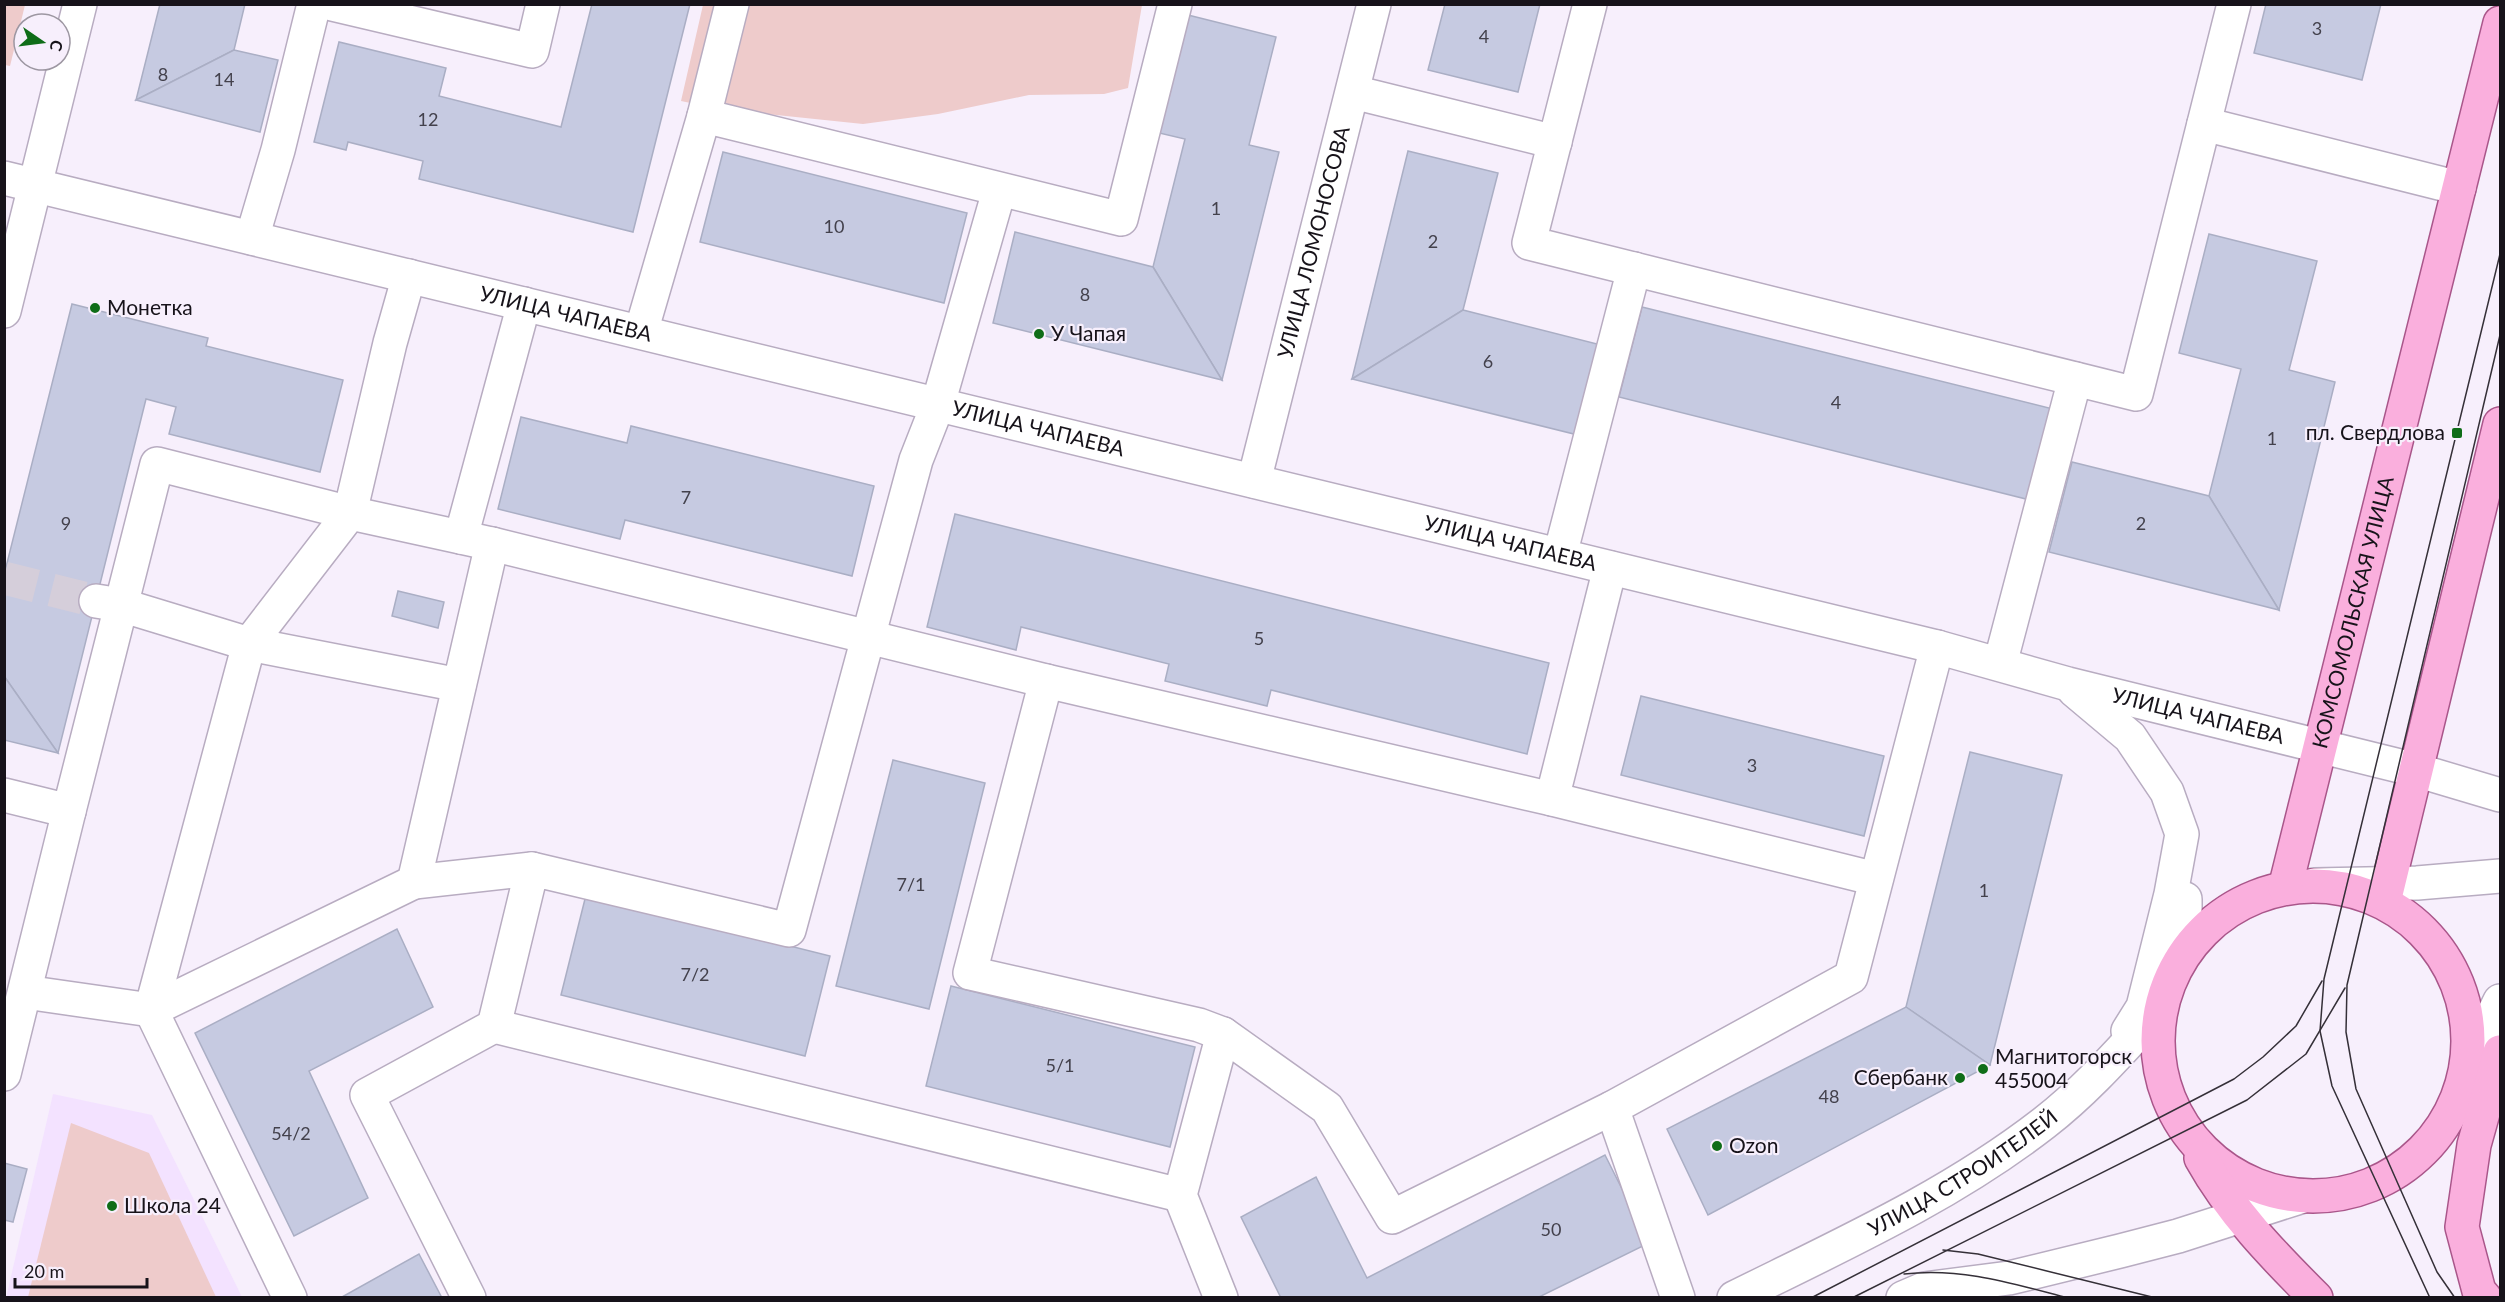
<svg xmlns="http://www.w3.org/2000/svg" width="2505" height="1302" viewBox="0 0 2505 1302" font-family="Lato,sans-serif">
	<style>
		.built { fill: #f3e2ff }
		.green { fill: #eecbcb }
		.building { fill: #c6cae1; stroke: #aaaec4; stroke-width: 1.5 }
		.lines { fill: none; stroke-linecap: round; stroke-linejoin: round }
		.minor-tunnel { stroke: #d5ceda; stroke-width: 33; stroke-dasharray: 33 16; stroke-linecap: butt }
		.minor-casing { stroke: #b8acc1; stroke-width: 36 }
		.major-casing { stroke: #a9568a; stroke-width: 36 }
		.minor { stroke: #fff; stroke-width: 33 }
		.major { stroke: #faafdd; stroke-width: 33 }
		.tram { stroke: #353038; stroke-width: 1.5 }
		.poi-dot { fill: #0f6d18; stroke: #f7effc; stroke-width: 2 }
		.labels { text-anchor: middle; stroke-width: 4.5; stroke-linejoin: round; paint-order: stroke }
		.number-label { font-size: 18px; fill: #43414c }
		.street-label { font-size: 21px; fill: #17131a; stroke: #f7effc }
		.poi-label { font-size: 21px; fill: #17131a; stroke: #f7effc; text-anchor: start }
	</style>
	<rect width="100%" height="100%" fill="#f7effc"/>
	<polygon class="built" points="53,1094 152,1115 242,1297 6,1298"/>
	<g class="green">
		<polygon points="5,4 25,5 10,66 5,65"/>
		<polygon points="703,5 1142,5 1128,88 1104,94 1029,95 938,114 863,124 719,109 681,101"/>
		<polygon points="71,1123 149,1153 216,1297 28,1297"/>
	</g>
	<g class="building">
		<polygon points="160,4 245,4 234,50 136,100"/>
		<polygon points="592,4 690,4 633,232 419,179 423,161 348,142 346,150 314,142 339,42 446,68 439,96 561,127"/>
		<polygon points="1445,4 1540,4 1518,92 1428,70"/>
		<polygon points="2266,4 2381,4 2362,80 2254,53"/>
		<polygon points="1184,14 1276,37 1249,145 1279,152 1222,380 1153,267 1185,139 1155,132"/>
		<polygon points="234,50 278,60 260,132 136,100"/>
		<polygon points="1408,151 1498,173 1463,310 1352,379"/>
		<polygon points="723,152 967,213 944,303 700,242"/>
		<polygon points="1015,232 1153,267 1222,380 993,323"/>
		<polygon points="2209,234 2317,261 2289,370 2335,382 2279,610 2209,496 2241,369 2179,353"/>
		<polygon points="72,304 208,338 206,346 343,380 320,472 169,434 176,407 146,399 58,753 4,676 4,575"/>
		<polygon points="1642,307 2053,409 2030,500 1619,397"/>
		<polygon points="1463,310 1601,345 1578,435 1352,379"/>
		<polygon points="521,417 627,443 631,426 874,486 852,576 625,520 620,539 498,509"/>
		<polygon points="2072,462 2209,496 2279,610 2049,552"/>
		<polygon points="955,514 1549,663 1527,754 1271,690 1267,706 1165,681 1169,664 1021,627 1016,650 927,627"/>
		<polygon points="398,591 444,602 438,628 392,616"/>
		<polygon points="4,676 58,753 4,740"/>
		<polygon points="1641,696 1884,756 1864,836 1621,775"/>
		<polygon points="1970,752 2062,775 1990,1065 1906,1007"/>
		<polygon points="893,760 985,783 929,1009 836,986"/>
		<polygon points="586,895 830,956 805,1056 561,995"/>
		<polygon points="397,929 433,1007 309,1071 368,1198 294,1236 195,1033"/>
		<polygon points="951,986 1195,1047 1170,1147 926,1086"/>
		<polygon points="1906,1007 1990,1065 1708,1215 1667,1129"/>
		<polygon points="1605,1155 1649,1243 1537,1298 1281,1298 1241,1217 1316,1177 1367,1278"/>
		<polygon points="4,1163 27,1169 13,1222 4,1220"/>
		<polygon points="419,1254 442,1298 342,1298 342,1297"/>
	</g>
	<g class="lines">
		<polyline class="minor-tunnel" points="4,578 96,601"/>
		<defs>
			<g id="minor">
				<polyline points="332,4 532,51 543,4"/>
				<polyline points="1590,4 1529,243 2136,394 2234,4"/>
				<polyline points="1353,92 1555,142"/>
				<polyline points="704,116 1121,219 1175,4"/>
				<polyline points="2204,124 2459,188"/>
				<path id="s1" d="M4,178L1937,647L2068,684L2416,770L2500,795"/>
				<polyline points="252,238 278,150 314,4"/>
				<polyline points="4,311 80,4"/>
				<polyline points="641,332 704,116 732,4"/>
				<path id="s2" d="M1254,481L1374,4"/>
				<polyline points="461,537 524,304"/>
				<polyline points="1560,555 1634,269"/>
				<polyline points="96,601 121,605 249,644 459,685"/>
				<polyline points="2000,664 2075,379"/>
				<polyline points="1046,681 970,973 1199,1025 1223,1034"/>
				<polyline points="2074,690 2130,737 2167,792 2182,834 2171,894 2143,1007 2128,1031"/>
				<polyline points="4,795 69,811"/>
				<polyline points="1552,799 1876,879"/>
				<polyline points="414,882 532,869"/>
				<polyline points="2314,885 2417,883 2500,876"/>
				<polyline points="2180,960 2185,921 2185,899"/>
				<polyline points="25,992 151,1010 249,644 350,513 390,343 409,276"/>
				<polyline points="494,1026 1180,1195"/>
				<polyline points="2466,1069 2500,1001"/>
				<polyline points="4,1074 69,811 157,464 350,513 492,544 1046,681 1552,799 1610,568"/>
				<polyline points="1612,1108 1678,1298"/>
				<polyline points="290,1298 151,1010 414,882 492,544"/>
				<polyline points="469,1298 367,1095 494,1026 532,869 789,930 916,460 938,404 999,191"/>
				<polyline points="1221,1298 1180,1195 1223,1034 1327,1108 1392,1217 1612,1108 1851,977 1937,647"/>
				<path id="s3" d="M1734,1298C1841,1245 1950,1196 2044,1123C2088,1089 2124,1047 2161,1007"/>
				<polyline points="1903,1298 1924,1289 2009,1278 2120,1251 2178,1236 2303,1196"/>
			</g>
			<g id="major">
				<circle cx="2313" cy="1041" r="155"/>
				<path id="s4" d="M2285,888L2500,23"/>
				<polyline points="2384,902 2500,424"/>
				<path d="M2201,1158C2231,1212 2273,1255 2316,1298"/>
				<polyline points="2485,1298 2479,1291 2462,1227 2474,1145 2500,1052"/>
			</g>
		</defs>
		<use href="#minor" class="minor-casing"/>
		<use href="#major" class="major-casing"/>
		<use href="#minor" class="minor"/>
		<use href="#major" class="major"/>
		<g class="tram">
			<polyline points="1943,1250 1978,1254 2156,1298"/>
			<path d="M1904,1274C1961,1267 2014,1284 2068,1298"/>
			<polyline points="1811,1298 2234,1079 2263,1057 2296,1026 2322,981"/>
			<polyline points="1852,1298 2247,1100 2306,1054 2345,988"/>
			<polyline points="2430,1298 2332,1086 2320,1031 2324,979 2500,254"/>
			<polyline points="2455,1298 2437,1272 2356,1089 2346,1032 2347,985 2500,335"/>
		</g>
	</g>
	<g class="poi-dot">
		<circle cx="95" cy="308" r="6"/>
		<circle cx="1039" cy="334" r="6"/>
		<rect x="2451" y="427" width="12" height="12" rx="3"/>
		<circle cx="1983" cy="1069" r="6"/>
		<circle cx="1960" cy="1078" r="6"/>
		<circle cx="1717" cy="1146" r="6"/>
		<circle cx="112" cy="1206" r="6"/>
	</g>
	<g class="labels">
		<g class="number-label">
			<text x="2317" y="35">3</text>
			<text x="1484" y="43">4</text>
			<text x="163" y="81">8</text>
			<text x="224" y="86">14</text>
			<text x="428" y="126">12</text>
			<text x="1216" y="215">1</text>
			<text x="834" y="233">10</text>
			<text x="1433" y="248">2</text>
			<text x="1085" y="301">8</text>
			<text x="1488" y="368">6</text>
			<text x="1836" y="409">4</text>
			<text x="2272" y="445">1</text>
			<text x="686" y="504">7</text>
			<text x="66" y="530">9</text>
			<text x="2141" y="530">2</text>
			<text x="1259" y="645">5</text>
			<text x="1752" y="772">3</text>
			<text x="911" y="891">7/1</text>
			<text x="1984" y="897">1</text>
			<text x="695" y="981">7/2</text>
			<text x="1060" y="1072">5/1</text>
			<text x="1829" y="1103">48</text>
			<text x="291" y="1140">54/2</text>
			<text x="1551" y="1236">50</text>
		</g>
		<g class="street-label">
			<text dy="7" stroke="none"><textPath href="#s2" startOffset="246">УЛИЦА ЛОМОНОСОВА</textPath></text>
			<text dy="7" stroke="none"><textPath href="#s1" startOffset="578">УЛИЦА ЧАПАЕВА</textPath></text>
			<text dy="7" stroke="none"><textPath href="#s1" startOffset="1064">УЛИЦА ЧАПАЕВА</textPath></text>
			<text dy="7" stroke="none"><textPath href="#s1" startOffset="1550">УЛИЦА ЧАПАЕВА</textPath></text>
			<text dy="7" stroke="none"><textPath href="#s4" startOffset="284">КОМСОМОЛЬСКАЯ УЛИЦА</textPath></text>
			<text dy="7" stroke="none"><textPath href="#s1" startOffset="2259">УЛИЦА ЧАПАЕВА</textPath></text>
			<text dy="7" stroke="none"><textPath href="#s3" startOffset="261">УЛИЦА СТРОИТЕЛЕЙ</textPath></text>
		</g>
		<g class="poi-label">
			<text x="107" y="315">Монетка</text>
			<text x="1051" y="341">У Чапая</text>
			<text x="2445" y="440" text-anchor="end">пл. Свердлова</text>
			<text x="1995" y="1064">Магнитогорск<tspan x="1995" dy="24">455004</tspan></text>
			<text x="1948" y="1085" text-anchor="end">Сбербанк</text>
			<text x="1729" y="1153">Ozon</text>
			<text x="124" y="1213">Школа 24</text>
		</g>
	</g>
	<rect width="2505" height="1302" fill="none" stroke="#17131a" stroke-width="12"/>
	<g transform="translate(42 42) rotate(104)"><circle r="28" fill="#f7effc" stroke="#9d97a2" stroke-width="1.5"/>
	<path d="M0-4.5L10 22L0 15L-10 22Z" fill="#0f6d18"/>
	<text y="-9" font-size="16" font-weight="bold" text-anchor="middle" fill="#17131a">С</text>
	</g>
	<path d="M15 1278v9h132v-9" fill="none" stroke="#17131a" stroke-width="3"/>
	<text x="24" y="1278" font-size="18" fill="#17131a" stroke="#f7effc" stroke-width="4.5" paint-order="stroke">20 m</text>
</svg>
